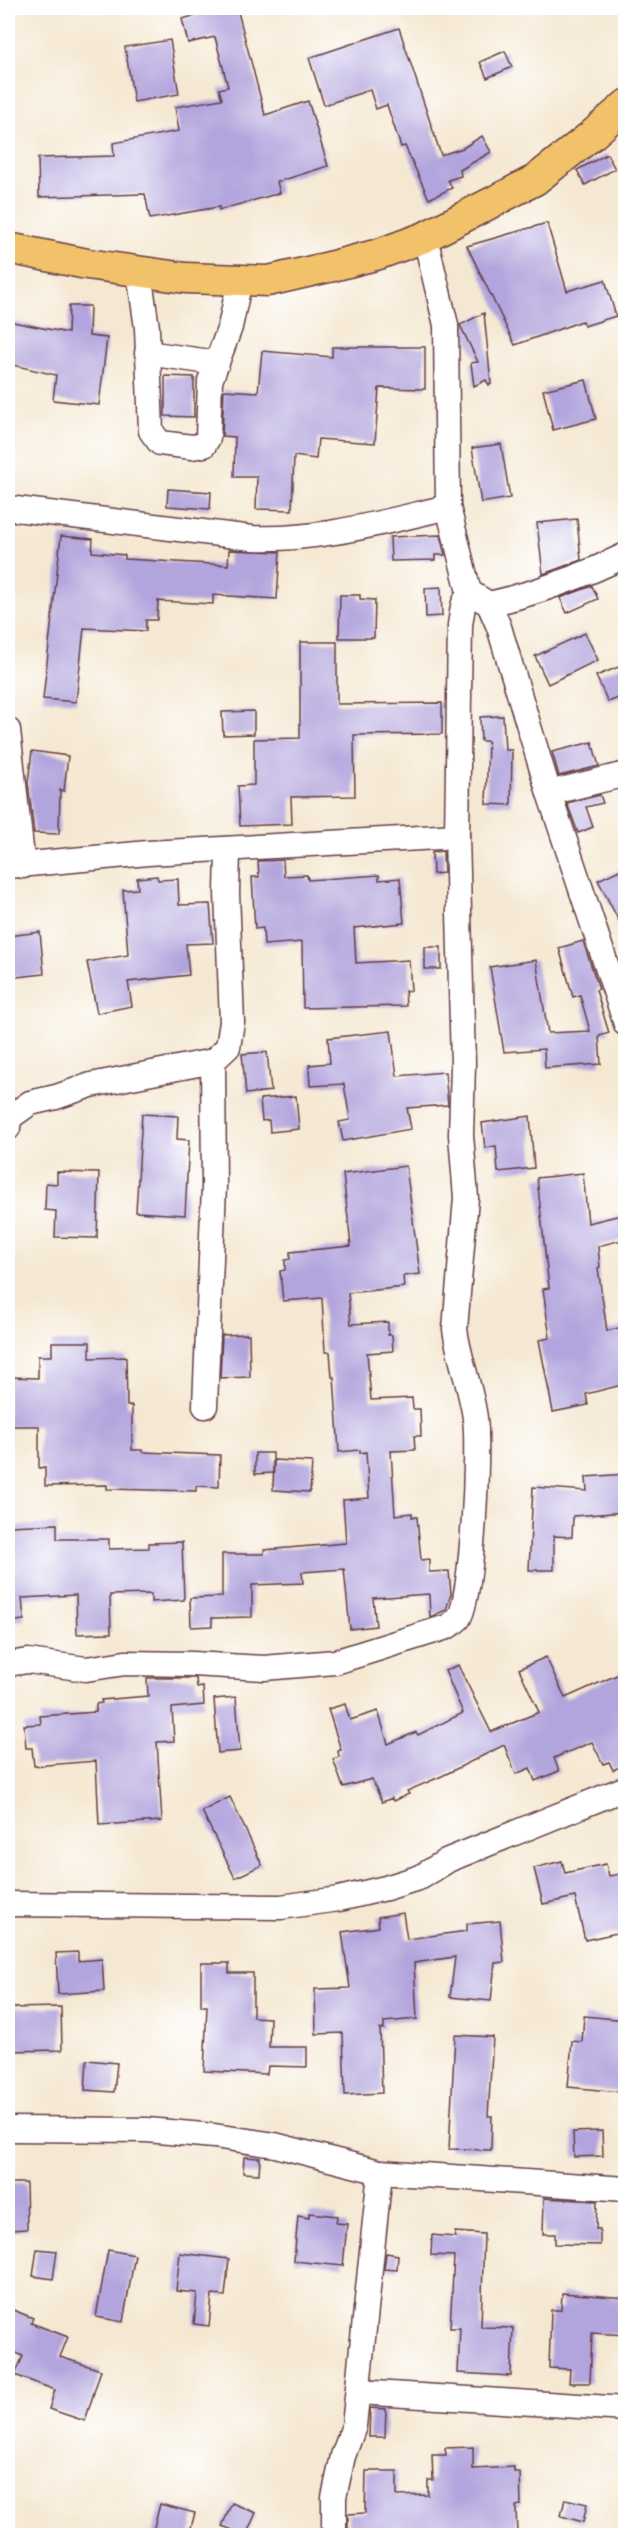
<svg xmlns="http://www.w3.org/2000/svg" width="633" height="2543" viewBox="0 0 633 2543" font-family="Dekko,sans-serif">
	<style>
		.building { fill: #b2a5dd }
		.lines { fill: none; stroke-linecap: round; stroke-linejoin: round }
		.minor-casing { stroke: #643d44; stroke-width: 27 }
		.major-casing { stroke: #643d44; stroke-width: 33 }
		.minor { stroke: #fff; stroke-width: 24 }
		.major { stroke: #f2c26a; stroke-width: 30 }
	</style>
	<rect width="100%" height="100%" fill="#fff"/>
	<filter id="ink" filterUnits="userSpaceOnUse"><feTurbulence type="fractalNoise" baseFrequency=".0167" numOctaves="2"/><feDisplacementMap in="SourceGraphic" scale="12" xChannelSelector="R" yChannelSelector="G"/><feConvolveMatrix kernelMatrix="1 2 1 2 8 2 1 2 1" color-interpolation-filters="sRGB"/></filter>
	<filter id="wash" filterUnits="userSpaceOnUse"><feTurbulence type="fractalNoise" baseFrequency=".008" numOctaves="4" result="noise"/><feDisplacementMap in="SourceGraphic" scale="24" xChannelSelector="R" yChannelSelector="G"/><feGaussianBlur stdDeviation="1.35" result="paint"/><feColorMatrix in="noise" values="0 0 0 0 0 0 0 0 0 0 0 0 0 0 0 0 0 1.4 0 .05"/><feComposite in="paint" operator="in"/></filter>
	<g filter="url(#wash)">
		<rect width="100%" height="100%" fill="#f5e8d2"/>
		<g id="blocks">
			<g class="building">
				<polygon points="224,8 237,8 265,115 308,101 328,166 277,182 280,193 219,210 219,207 150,219 145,194 39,197 38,158 114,156 113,143 179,131 175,107 222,99 219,89 228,87 215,37 188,43 182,19"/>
				<polygon points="399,28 441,155 463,148 482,136 491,152 460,170 461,176 448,180 452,188 429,199 405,146 401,147 387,105 376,109 370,90 324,105 309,58"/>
				<polygon points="170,40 179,94 134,102 125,47"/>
				<polygon points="505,51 512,67 487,78 480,62"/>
				<polygon points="607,154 615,169 585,185 577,170"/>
				<polygon points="547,223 567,291 605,280 616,316 584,326 582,321 515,345 467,246"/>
				<polygon points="69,306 90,306 89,336 107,338 99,405 53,400 56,375 8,364 8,321 68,333"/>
				<polygon points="484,313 491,384 489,385 486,380 474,386 471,363 478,362 460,325"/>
				<polygon points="332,347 425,347 425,389 379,388 375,443 318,439 316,459 294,456 292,510 256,509 257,477 234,477 235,437 222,436 224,390 258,392 262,351 332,357"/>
				<polygon points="165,376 194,377 194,417 165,416"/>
				<polygon points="586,380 596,419 553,430 543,390"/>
				<polygon points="501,444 510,498 481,503 472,448"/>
				<polygon points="168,489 211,492 210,509 167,506"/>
				<polygon points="577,519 581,560 543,574 537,523"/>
				<polygon points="440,535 445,555 435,555 435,560 391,561 390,537"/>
				<polygon points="61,536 93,539 92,552 125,555 125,559 228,565 229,550 280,552 277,599 213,595 213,604 158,601 157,620 146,620 146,631 84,628 76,702 43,699"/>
				<polygon points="592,586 598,599 567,613 560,598"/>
				<polygon points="441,587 442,616 426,617 425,588"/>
				<polygon points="340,595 360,595 360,599 375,600 374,638 339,638"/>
				<polygon points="585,633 598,660 548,684 535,656"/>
				<polygon points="300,642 337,642 337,704 442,703 442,734 354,735 355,796 291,797 292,824 240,826 238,786 254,785 254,739 300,738"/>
				<polygon points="626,664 626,695 608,702 596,676"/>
				<polygon points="254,711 254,734 223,735 222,712"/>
				<polygon points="503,716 505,750 512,750 511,805 486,804 488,741 481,741 480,717"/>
				<polygon points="592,742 599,766 559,776 552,752"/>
				<polygon points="32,751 68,756 64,791 60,790 59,834 34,833 28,782"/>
				<polygon points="600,795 603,803 586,807 593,827 578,833 567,803"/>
				<polygon points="443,851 444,873 433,874 432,852"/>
				<polygon points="283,860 284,876 307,875 308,880 379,875 379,880 400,878 404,923 354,928 356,963 409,960 411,991 405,991 406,1006 303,1008 302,942 264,945 263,928 255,929 252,877 259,877 258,861"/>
				<polygon points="626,867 626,935 598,880"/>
				<polygon points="157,876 158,880 178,879 179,905 210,904 213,943 186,944 189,975 128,982 132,1006 97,1013 87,962 128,955 123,890 138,889 137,878"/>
				<polygon points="40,932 44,974 8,978 8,936"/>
				<polygon points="583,941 599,989 596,990 609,1033 599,1036 601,1064 545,1068 544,1049 504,1052 490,967 536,960 548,1033 590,1031 580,995 573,997 559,948"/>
				<rect x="425" y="947" width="16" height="22"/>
				<polygon points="391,1031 397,1076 445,1072 448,1105 407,1108 411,1129 343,1141 339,1122 350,1120 344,1084 310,1086 309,1065 330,1063 328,1038"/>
				<polygon points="267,1052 271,1091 246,1094 242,1054"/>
				<polygon points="296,1096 299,1129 270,1132 269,1120 262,1121 260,1099"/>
				<polygon points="142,1114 178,1116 177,1139 189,1140 185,1215 136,1212"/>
				<polygon points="530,1116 534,1168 498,1172 496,1146 485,1148 482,1123"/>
				<polygon points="406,1166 420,1274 403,1276 404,1287 348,1293 351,1324 388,1322 388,1335 392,1335 393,1351 367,1353 371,1400 412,1398 413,1409 420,1409 421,1436 414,1436 415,1450 391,1451 395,1515 412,1513 412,1517 417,1517 421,1560 429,1559 429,1572 449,1571 451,1594 446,1610 430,1617 429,1594 373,1598 376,1626 350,1629 344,1569 302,1572 303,1583 252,1585 252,1617 212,1618 212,1626 191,1627 190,1598 222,1597 222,1554 264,1554 264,1550 346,1543 343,1500 369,1498 366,1452 360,1453 360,1450 339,1452 334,1377 332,1377 330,1352 325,1352 322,1298 283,1301 280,1271 285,1270 285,1260 290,1259 290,1252 351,1246 343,1174"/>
				<polygon points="57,1172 99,1173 97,1238 55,1237 56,1211 45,1210 46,1183 57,1184"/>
				<polygon points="583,1173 588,1223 621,1215 622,1218 626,1217 626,1239 598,1246 600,1267 598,1268 607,1331 626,1326 626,1384 586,1394 588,1405 553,1412 539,1340 550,1338 543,1289 549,1288 537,1178"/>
				<polygon points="249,1334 250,1377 220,1378 222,1335"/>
				<polygon points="52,1342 90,1342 90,1358 126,1357 127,1406 132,1406 132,1450 142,1450 142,1452 220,1455 219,1487 196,1486 196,1491 107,1489 107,1485 45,1486 45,1467 39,1468 39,1426 8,1426 8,1377 38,1378 38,1356 52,1356"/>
				<polygon points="255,1453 273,1453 273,1473 255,1474"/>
				<polygon points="274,1460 312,1462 310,1492 273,1490"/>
				<polygon points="626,1474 626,1512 573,1516 572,1537 554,1536 554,1570 529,1570 533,1487 587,1491 586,1477"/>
				<polygon points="57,1524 57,1539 109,1539 109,1549 149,1548 149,1543 182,1542 184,1600 151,1602 151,1594 110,1595 111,1633 77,1634 76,1595 22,1598 24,1620 8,1622 8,1526"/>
				<polygon points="546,1657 565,1698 626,1671 626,1764 613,1770 609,1762 603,1764 592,1742 554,1758 559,1771 535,1781 530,1768 516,1774 504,1745 442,1776 407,1791 409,1794 393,1801 392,1798 382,1802 372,1779 343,1787 333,1759 339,1757 338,1751 341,1750 328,1709 345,1704 350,1720 378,1711 388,1744 416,1732 418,1735 463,1713 445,1671 458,1665 491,1732 539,1712 519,1669"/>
				<polygon points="147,1678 196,1678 197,1688 203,1687 204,1705 172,1708 174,1741 157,1742 162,1821 99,1825 96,1761 34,1766 32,1748 26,1748 24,1725 41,1724 40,1716 96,1712 96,1704 102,1703 101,1700 148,1696"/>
				<polygon points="236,1697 240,1751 218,1753 214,1699"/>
				<polygon points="230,1797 262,1865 235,1878 202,1811"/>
				<polygon points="562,1861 565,1873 606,1864 609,1876 620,1874 626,1895 626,1931 585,1940 575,1897 543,1904 534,1868"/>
				<polygon points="403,1913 407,1939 467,1931 467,1924 500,1921 504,1962 495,1963 491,2001 450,1997 455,1957 414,1963 417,2019 384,2022 384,2029 380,2029 382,2093 345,2095 343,2033 316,2034 315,1989 350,1988 342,1932 379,1927 378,1917"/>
				<polygon points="78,1952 78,1961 102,1959 104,1991 58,1994 56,1953"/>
				<polygon points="201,1963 229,1963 229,1973 253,1973 253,2017 270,2018 269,2047 307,2047 307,2067 268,2066 267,2074 204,2071 207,2006 201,2006"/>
				<polygon points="61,2007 62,2050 8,2051 8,2008"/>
				<polygon points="584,2016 626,2020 626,2063 623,2063 620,2092 568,2087 572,2041 582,2042"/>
				<polygon points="455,2035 493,2037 488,2116 492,2116 491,2150 449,2149"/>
				<polygon points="87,2060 117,2063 114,2092 85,2090"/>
				<polygon points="602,2131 603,2156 574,2157 573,2132"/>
				<polygon points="244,2157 260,2158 259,2174 243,2173"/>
				<polygon points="8,2183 26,2183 27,2229 8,2230"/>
				<polygon points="544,2198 597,2201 596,2229 600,2229 600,2245 555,2244 555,2234 543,2234"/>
				<polygon points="309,2213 337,2216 336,2223 347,2224 343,2266 294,2261 298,2216 309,2218"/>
				<polygon points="455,2232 484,2234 481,2327 513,2328 511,2376 458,2373 460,2328 450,2328 454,2256 431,2255 432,2235 455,2237"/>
				<polygon points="37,2249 57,2251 53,2279 33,2276"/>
				<polygon points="108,2250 135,2255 123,2322 96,2317"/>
				<polygon points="180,2253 229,2259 225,2296 212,2295 209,2326 194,2324 197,2293 176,2291"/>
				<polygon points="386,2253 398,2255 397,2270 384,2269"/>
				<polygon points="562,2293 626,2298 626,2335 592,2333 590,2383 569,2383 570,2369 549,2368 551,2310 561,2310"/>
				<polygon points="8,2308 33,2318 31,2323 68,2337 60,2357 101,2370 85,2421 49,2409 55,2390 15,2375 23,2356 8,2349"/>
				<polygon points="370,2408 386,2409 385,2437 369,2437"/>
				<polygon points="473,2447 473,2469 514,2467 514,2472 520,2472 521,2505 516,2506 517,2535 348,2535 348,2514 365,2513 366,2471 397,2471 397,2496 428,2495 428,2480 433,2480 432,2455 446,2455 445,2448"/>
				<polygon points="565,2499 587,2504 583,2522 561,2516"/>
				<polygon points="232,2503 256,2513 246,2535 222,2526"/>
				<polygon points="160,2504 195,2513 189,2535 152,2535"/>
			</g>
		</g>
	</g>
	<g filter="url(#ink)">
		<use href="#blocks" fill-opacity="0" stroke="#643d44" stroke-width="1.5"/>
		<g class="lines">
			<defs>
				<g id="minor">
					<polyline points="139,272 147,328 151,431 160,443 192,447 204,445 208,438 210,381 230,327 240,280"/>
					<polyline points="147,353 217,363"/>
					<path d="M8,508L252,538C319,541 383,522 448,507"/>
					<polyline points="469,592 489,604 499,627 549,793 626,1024"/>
					<path d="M489,604C537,593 581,577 626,555"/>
					<polyline points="8,730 23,866"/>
					<polyline points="549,793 626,774"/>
					<polyline points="8,866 148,853 457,836"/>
					<polyline points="8,1128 9,1118 30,1103 56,1097 91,1085 213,1061 228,1047 232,1022 227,893 228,849"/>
					<polyline points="205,1406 214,1186 213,1061"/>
					<path d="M8,1664L28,1661L86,1669L125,1663L192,1664L264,1668L335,1662L447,1627C450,1625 455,1622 458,1619C473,1601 479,1447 475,1418C471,1388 459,1359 455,1329L466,1198L461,1135L463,1064L457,836L460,625L463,606L469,592L448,507L446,325L425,237"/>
					<polyline points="8,1904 281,1907 339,1899 386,1888 421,1877 448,1860 626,1788"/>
					<polyline points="8,2129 147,2130 214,2136 275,2145 380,2172 626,2189"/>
					<polyline points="358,2392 626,2409"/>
					<polyline points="334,2536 334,2497 343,2456 354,2426 380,2172"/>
				</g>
				<polyline id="major" points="8,248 87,264 186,278 268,281 329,267 379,254 425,237 535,180 592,135 626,105"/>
			</defs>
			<use href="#minor" class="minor-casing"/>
			<use href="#major" class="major-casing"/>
			<use href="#minor" class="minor"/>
			<use href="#major" class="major"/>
		</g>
	</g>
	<rect width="633" height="2543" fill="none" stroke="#fff" stroke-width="30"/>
</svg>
